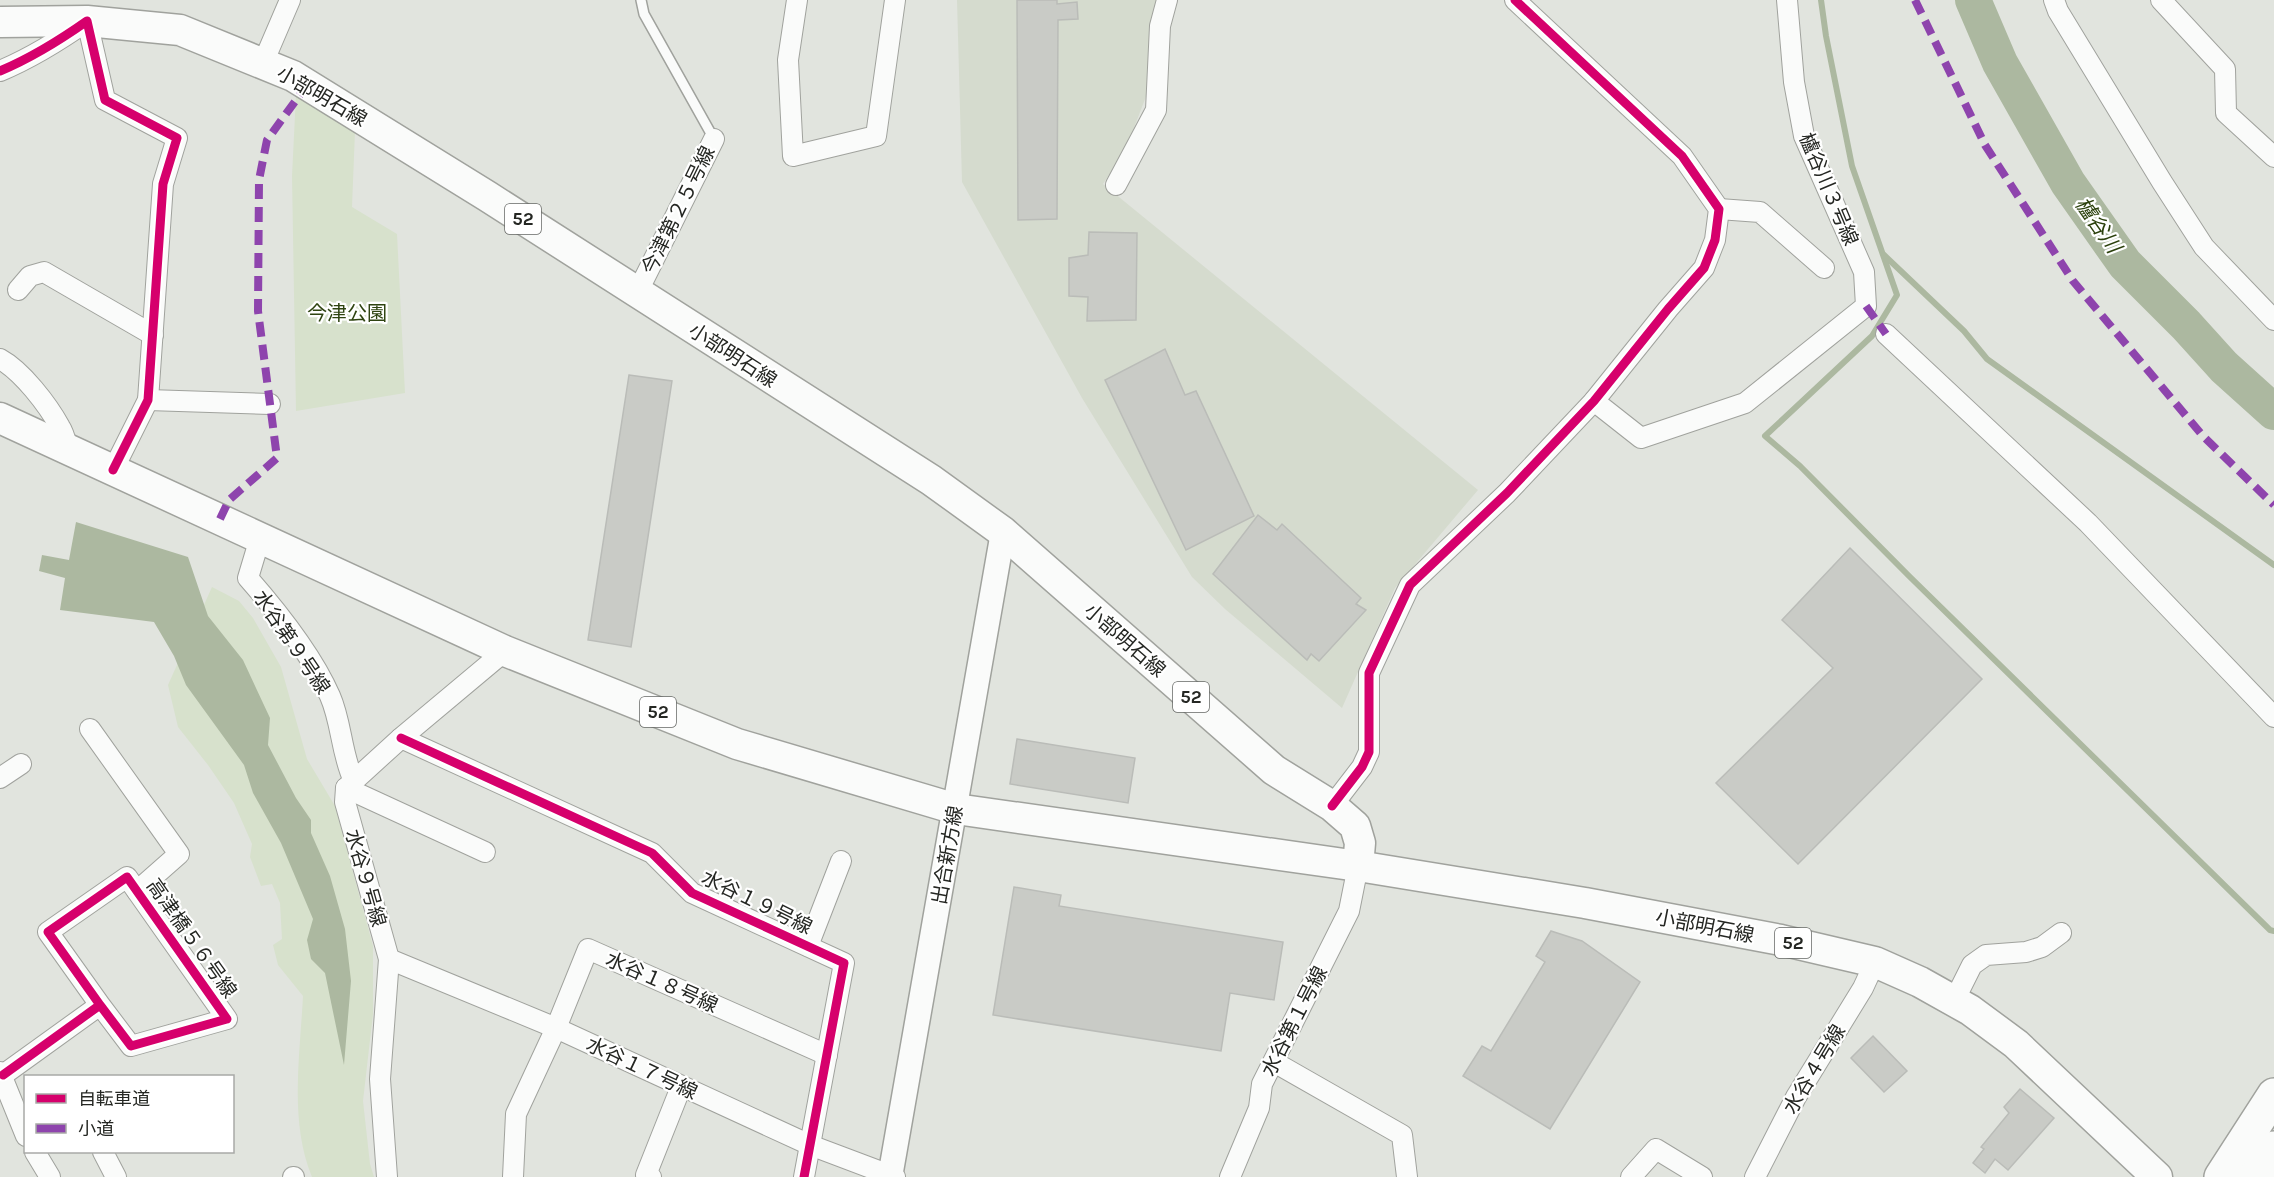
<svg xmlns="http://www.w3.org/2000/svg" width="2274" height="1177" viewBox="0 0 2274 1177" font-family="Karla,'Noto Sans JP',sans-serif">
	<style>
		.built { fill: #d5dbce }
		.green { fill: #d7e1cc }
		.water { fill: #acb8a0 }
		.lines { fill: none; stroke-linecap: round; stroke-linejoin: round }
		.stream { stroke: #acb8a0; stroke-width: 6 }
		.river { stroke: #acb8a0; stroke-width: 36 }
		.building { fill: #c9cbc6; stroke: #babcb8; stroke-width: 1.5 }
		.service-casing { stroke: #a0a29d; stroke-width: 12 }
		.minor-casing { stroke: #a0a29d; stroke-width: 22 }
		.tertiary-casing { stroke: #a0a29d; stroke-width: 27 }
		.primary-casing { stroke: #a0a29d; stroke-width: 33 }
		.motorway-casing { stroke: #a0a29d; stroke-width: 36 }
		.service { stroke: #fafbfa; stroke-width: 9 }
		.minor { stroke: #fafbfa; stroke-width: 20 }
		.tertiary { stroke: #fafbfa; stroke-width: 24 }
		.primary { stroke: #fafbfa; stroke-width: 30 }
		.motorway { stroke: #fafbfa; stroke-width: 33 }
		.quiet { stroke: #8e44ad; stroke-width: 8; stroke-dasharray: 15 8; stroke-linecap: butt }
		.cycleway-casing { stroke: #fff; stroke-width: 13 }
		.cycleway { stroke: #d6006c; stroke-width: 9 }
		.labels { text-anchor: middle; stroke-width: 4.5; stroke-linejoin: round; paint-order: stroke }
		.shield { fill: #fff; stroke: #666865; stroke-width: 1.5 }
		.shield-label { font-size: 18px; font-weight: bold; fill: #252723 }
		.street-label { font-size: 20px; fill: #252723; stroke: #fff }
		.park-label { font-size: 20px; fill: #2f4411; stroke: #fff }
		.water-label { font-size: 21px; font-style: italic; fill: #2b400c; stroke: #fff }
	</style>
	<rect width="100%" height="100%" fill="#e1e4de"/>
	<polygon class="built" points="957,0 1162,0 1147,94 1125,151 1103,184 1478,490 1395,588 1342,708 1225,609 1192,577 1082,398 962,182"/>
	<g class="green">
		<polygon points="296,95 355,131 352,207 397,234 405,393 296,411 292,176"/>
		<path d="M212,587L239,601L253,618L281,667L307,759L335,806L373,946V1014L363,1101L370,1164L374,1177H312C289,1121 300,1056 303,996L278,965L273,945L282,939L280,903L272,884L261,886L250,857L252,844L234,803L208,765L178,727L168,685Z"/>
	</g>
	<polygon class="water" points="76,522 188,557 208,616 243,660 270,718 268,745 296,798 311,820 311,833 330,876 345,929 351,981 344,1065 325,973 311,959 307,940 313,919 281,843 253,793 244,765 186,685 174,656 154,622 60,610 65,578 39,571 42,555 69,560"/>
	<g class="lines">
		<g class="stream">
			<polyline points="1821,0 1826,36 1852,166 1897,295 1872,336 1765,436 1800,466 1909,576 2270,930 2274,931"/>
			<polyline points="1884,255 1964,331 1987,359 2274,565"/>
		</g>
		<polyline class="river" points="1973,0 2000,63 2068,183 2125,264 2186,325 2224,367 2274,412"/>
	</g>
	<g class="building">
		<polygon points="1017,0 1057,0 1057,4 1077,2 1078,19 1058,20 1057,219 1018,220"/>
		<polygon points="1089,232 1137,233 1136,320 1087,321 1088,297 1069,296 1069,258 1088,255"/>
		<polygon points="1165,349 1185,395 1196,391 1254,516 1186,550 1105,380"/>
		<polygon points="629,375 672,381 631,647 588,640"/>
		<polygon points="1258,515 1277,530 1282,524 1361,598 1356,604 1366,610 1319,661 1311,654 1307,660 1213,574"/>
		<polygon points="1850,548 1982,679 1798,864 1716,783 1833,668 1782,620"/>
		<polygon points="1017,739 1135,758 1128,803 1010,784"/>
		<polygon points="1014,887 1061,895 1059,906 1283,942 1274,1000 1230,993 1221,1051 993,1015"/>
		<polygon points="1551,931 1582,941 1640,982 1550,1129 1463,1076 1482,1046 1491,1051 1545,962 1536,956"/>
		<polygon points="1873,1036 1907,1071 1884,1092 1851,1058"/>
		<polygon points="2020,1089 2054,1118 2008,1170 1995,1159 1985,1173 1973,1163 1984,1149 1981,1147 2009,1113 2004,1107"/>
	</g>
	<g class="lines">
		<defs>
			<polyline id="service" points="641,0 644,14 714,139"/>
			<g id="minor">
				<polyline points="797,0 788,60 793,156 876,136 895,0"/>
				<polyline points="2054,0 2058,11 2162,182 2204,247 2274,320"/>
				<polyline points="2161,0 2225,69 2226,113 2274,157"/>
				<polyline points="263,63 290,0"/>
				<path d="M0,71C31,58 60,40 87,21L105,100L177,138L163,184L148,400L113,470"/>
				<polyline points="1116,185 1156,110 1160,26 1167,0"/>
				<polyline points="1719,209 1760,212 1824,268"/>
				<polyline points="18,290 30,276 44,272 153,335"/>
				<polyline points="637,293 714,139"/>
				<polyline points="1886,334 2088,523 2274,717"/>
				<path d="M0,359C22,371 48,405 60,427C64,433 66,442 68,449"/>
				<polyline points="148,400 270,404"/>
				<polyline points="1594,401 1641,438 1745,403 1866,306 1864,272 1804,136 1794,82 1787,0"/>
				<path d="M260,538L248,578C276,610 313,657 330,696C342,723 341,754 354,781"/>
				<polyline points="90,729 179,854 137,891"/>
				<polyline points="401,738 652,853 692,893 844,963 804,1177"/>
				<polyline points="0,778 21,764"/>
				<polyline points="346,788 485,852"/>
				<polyline points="1332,806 1362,767 1369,752 1369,673 1410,585 1507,493 1594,401 1668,309 1704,268 1715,240 1719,209 1682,156 1515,0"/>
				<polyline points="808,946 841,861"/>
				<polyline points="389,959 556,1028 810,1145 895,1177"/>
				<polyline points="1954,1001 1972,965 1986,955 2026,952 2042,947 2061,933"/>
				<polyline points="1274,1062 1402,1135 1407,1177"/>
				<polyline points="0,1072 26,1136"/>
				<polyline points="3,1075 100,1005 48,932 127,877 227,1019 131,1046 100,1005"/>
				<polyline points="35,1152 50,1177"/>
				<polyline points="103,1152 116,1177"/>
				<polyline points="293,1177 294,1177"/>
				<polyline points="387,1177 380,1079 389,959 345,802 346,788 401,738 505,651"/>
				<polyline points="513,1177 516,1114 556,1028 588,949 827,1055"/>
				<polyline points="651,1177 646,1175 681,1087"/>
				<polyline points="1230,1177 1259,1108 1262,1084 1349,911 1358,866"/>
				<polyline points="1631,1177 1656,1149 1702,1177"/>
				<polyline points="1755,1177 1796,1097 1863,988 1875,962"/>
			</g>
			<polyline id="tertiary" points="890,1177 1003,532"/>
			<g id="primary">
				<polyline points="0,22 87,21 180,30 293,76 487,196 931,480 1003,532 1274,770 1332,806 1355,826 1360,843 1358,866"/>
				<polyline points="0,418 505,651 737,744 956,809 1358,866 1585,903 1781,940 1875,962 1920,982 1970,1010 2016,1044 2157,1177"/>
			</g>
			<g id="motorway">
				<polyline points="2221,1177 2274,1095"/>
				<polyline points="2255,1177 2274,1148"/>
			</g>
		</defs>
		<use href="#service" class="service-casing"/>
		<use href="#minor" class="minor-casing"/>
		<use href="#tertiary" class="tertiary-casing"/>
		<use href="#primary" class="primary-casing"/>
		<use href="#motorway" class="motorway-casing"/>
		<use href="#service" class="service"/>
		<use href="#minor" class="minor"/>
		<use href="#tertiary" class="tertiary"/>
		<use href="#primary" class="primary"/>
		<use href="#motorway" class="motorway"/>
		<g class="quiet">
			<polyline points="1915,0 1985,145 2073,281 2203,436 2274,505"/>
			<polyline points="1866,306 1886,334"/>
			<polyline points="220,519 229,500 277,458 258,311 259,180 267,140 307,85"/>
		</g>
		<defs>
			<g id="cycleway">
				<path d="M0,71C31,58 60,40 87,21L105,100L177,138L163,184L148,400L113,470"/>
				<polyline points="401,738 652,853 692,893 844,963 804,1177"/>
				<polyline points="1332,806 1362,767 1369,752 1369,673 1410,585 1507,493 1594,401 1668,309 1704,268 1715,240 1719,209 1682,156 1515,0"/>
				<polyline points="3,1075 100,1005 48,932 127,877 227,1019 131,1046 100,1005"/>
			</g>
		</defs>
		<use href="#cycleway" class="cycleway-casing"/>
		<use href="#cycleway" class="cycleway"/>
	</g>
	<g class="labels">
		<g class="shield">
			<rect x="505" y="204" width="36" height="30" rx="4.5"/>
			<rect x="1173" y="682" width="36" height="30" rx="4.5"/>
			<rect x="640" y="697" width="36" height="30" rx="4.5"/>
			<rect x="1775" y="928" width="36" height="30" rx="4.5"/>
		</g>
		<g class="shield-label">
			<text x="523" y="225">52</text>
			<text x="1191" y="703">52</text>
			<text x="658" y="718">52</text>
			<text x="1793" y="949">52</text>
		</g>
		<g class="street-label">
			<text transform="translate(322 96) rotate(30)" y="7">小部明石線</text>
			<text transform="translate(1829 189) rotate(67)" y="7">櫨谷川３号線</text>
			<text transform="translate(678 210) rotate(-64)" y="7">今津第２５号線</text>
			<text transform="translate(733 355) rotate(33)" y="7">小部明石線</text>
			<text transform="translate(1125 640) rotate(41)" y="7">小部明石線</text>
			<text transform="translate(292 642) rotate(56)" y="7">水谷第９号線</text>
			<text transform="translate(947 855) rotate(-80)" y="7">出合新方線</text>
			<text transform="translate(366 878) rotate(74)" y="7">水谷９号線</text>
			<text transform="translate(757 902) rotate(26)" y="7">水谷１９号線</text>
			<text transform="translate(1705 926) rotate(11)" y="7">小部明石線</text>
			<text transform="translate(192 938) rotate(55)" y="7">高津橋５６号線</text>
			<text transform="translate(662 982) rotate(24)" y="7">水谷１８号線</text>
			<text transform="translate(1294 1021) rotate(-63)" y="7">水谷第１号線</text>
			<text transform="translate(642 1068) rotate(25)" y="7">水谷１７号線</text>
			<text transform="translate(1814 1069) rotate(-59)" y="7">水谷４号線</text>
		</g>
		<g class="park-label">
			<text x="347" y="320">今津公園</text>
		</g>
		<g class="water-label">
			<text transform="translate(2098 225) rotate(55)" y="7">櫨谷川</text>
		</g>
	</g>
	<rect x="24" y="1075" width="210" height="78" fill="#ffffff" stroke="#a8a9a7" stroke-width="1.5"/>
	<rect x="36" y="1094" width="30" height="9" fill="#d6006c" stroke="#a8a9a7" stroke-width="1.5"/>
	<text x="78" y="1105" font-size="18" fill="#252723">自転車道</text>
	<rect x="36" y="1124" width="30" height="9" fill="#8e44ad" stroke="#a8a9a7" stroke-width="1.5"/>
	<text x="78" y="1135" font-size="18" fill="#252723">小道</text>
</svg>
